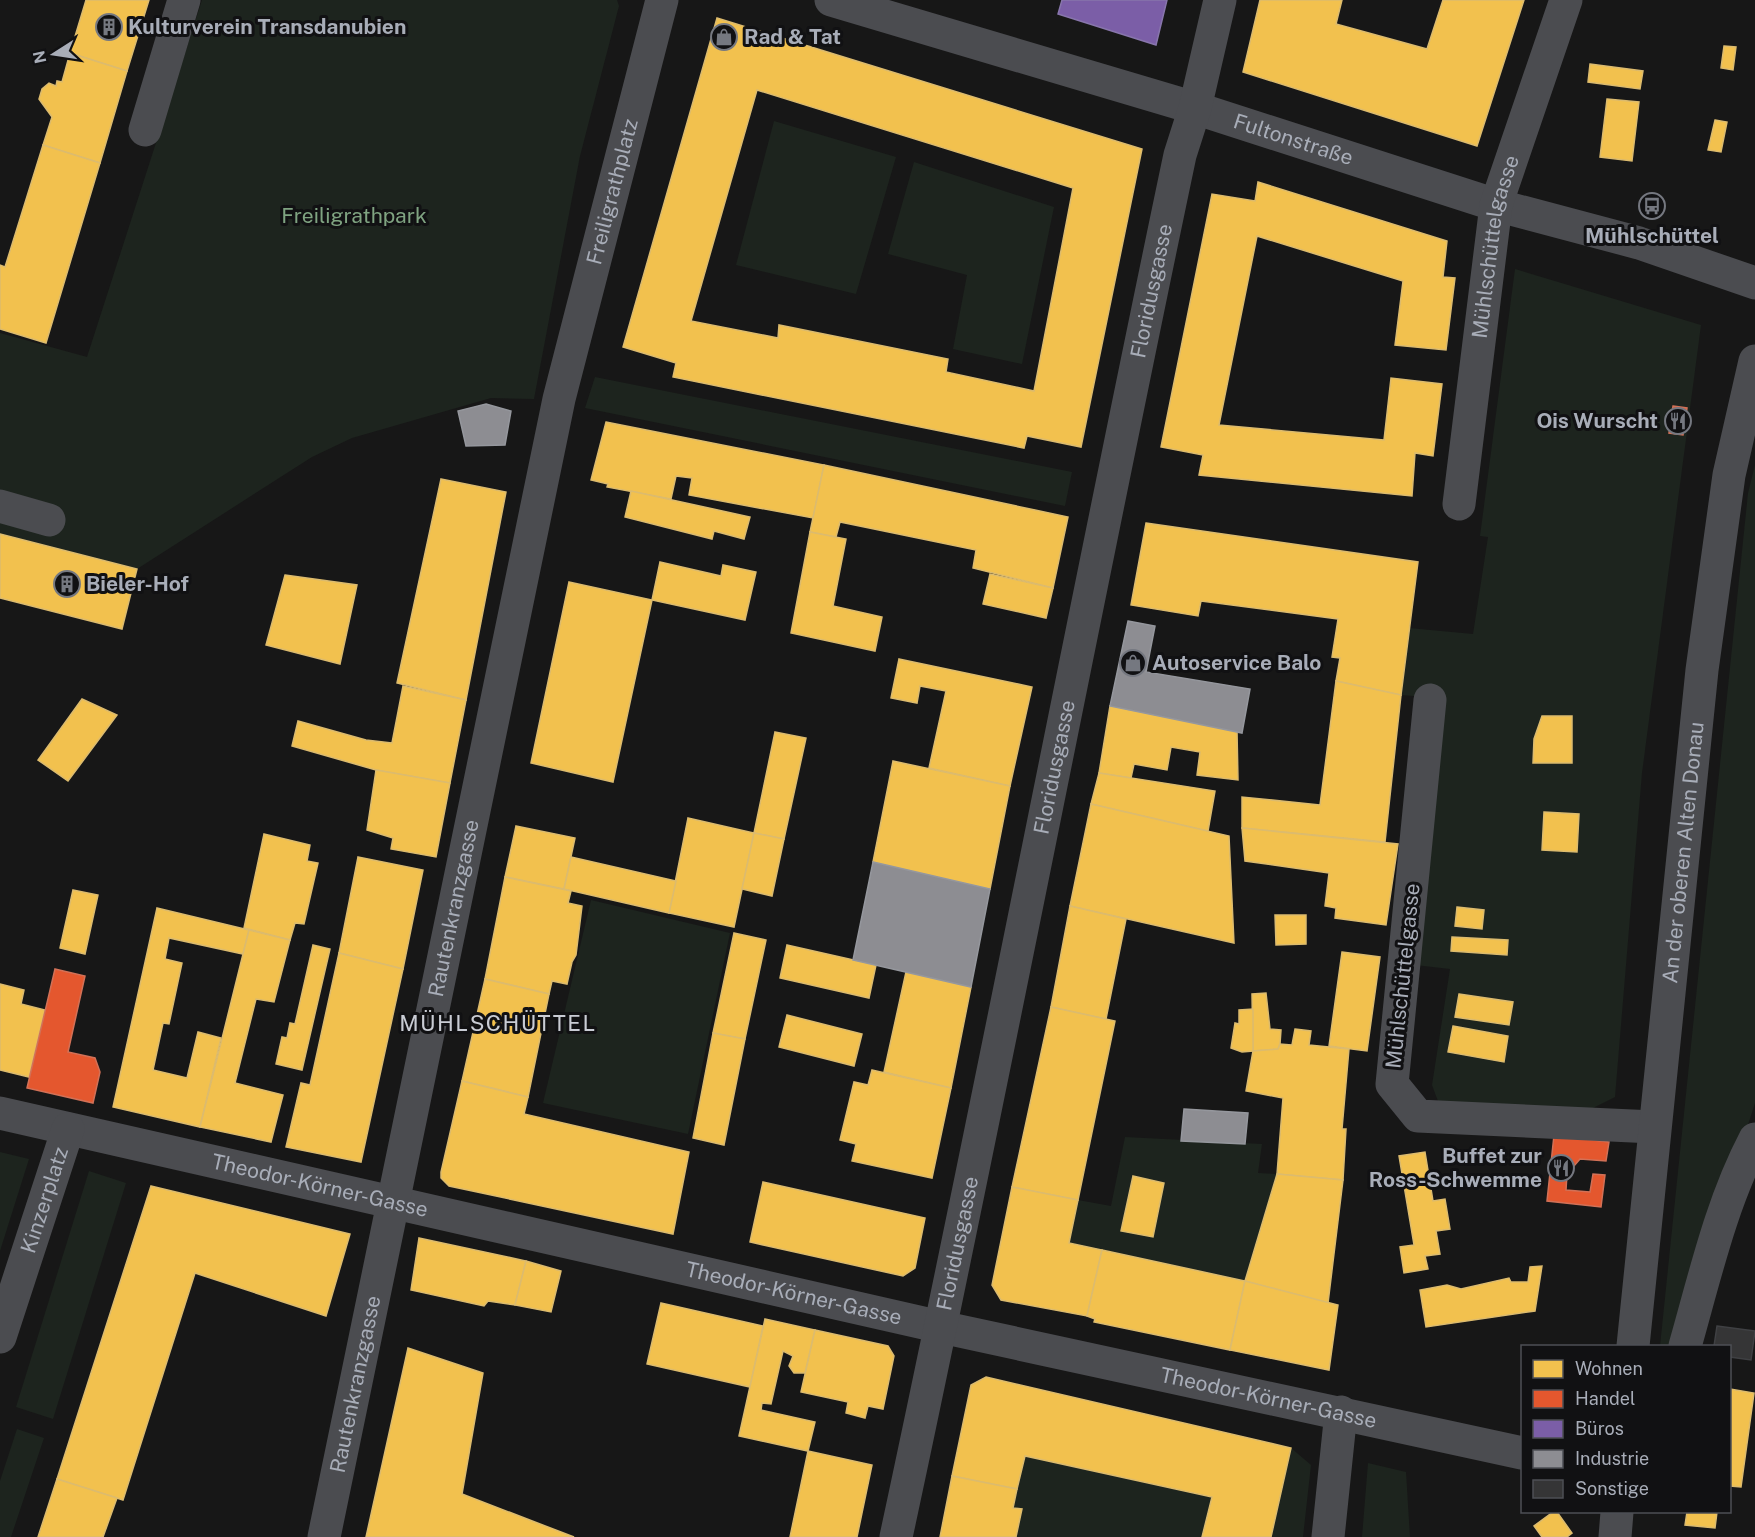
<svg xmlns="http://www.w3.org/2000/svg" width="1755" height="1537" viewBox="0 0 1755 1537" font-family="'Public Sans',sans-serif">
	<style>
		.green { fill: #1d241e }
		.homes { fill: #f2c14e; stroke: #dcbb6e; stroke-width: 1.5; fill-rule: evenodd }
		.shops { fill: #e4572e; stroke: #d27157; stroke-width: 1.5 }
		.offices { fill: #7b5ea7; stroke: #8876ac; stroke-width: 1.5 }
		.industry { fill: #8d8d92; stroke: #95979d; stroke-width: 1.5 }
		.building { fill: #353536; stroke: #3f4043; stroke-width: 1.5 }
		.lines { fill: none; stroke-linecap: round; stroke-linejoin: round }
		.minor { stroke: #4b4c50; stroke-width: 33 }
		.labels { text-anchor: middle; stroke-width: 6; stroke-linejoin: round; paint-order: stroke }
		.poi-label { font-size: 21px; font-weight: bold; fill: #a8adb8; stroke: #111113; text-anchor: start }
		.street-label { font-size: 21px; fill: #a8adb8; stroke: #111113 }
		.park-label { font-size: 21px; fill: #7fa381; stroke: #111113 }
		.neighbourhood-label { font-size: 22px; letter-spacing: 1.5px; fill: #c9ccd4; stroke: #111113 }
	</style>
	<rect width="100%" height="100%" fill="#171717"/>
	<g class="green">
		<polygon points="202,0 617,0 619,6 580,156 534,399 491,398 352,438 312,457 137,569 0,534 0,333 87,357"/>
		<polygon points="774,121 896,157 856,294 736,265"/>
		<polygon points="914,162 1054,207 1022,364 953,349 967,275 888,254"/>
		<polygon points="1515,269 1701,325 1642,773 1615,1097 1577,1116 1439,1104 1432,1085 1450,969 1415,965 1437,698 1401,695 1409,628 1473,634 1488,537 1480,536"/>
		<polygon points="595,377 1072,472 1065,506 585,408"/>
		<polygon points="1755,465 1755,1103 1677,1346 1660,1346 1748,493"/>
		<polygon points="591,900 730,933 688,1134 543,1103"/>
		<polygon points="1125,1137 1262,1144 1258,1173 1277,1174 1245,1281 1069,1243 1078,1200 1111,1206"/>
		<polygon points="0,1152 29,1159 0,1251"/>
		<polygon points="89,1171 126,1183 53,1419 16,1407"/>
		<polygon points="17,1429 44,1438 11,1537 0,1537 0,1481"/>
		<polygon points="1291,1448 1311,1465 1303,1537 1271,1537"/>
		<polygon points="1025,1456 1212,1497 1202,1537 1016,1537 1022,1510 1013,1508"/>
		<polygon points="1368,1463 1406,1472 1410,1537 1362,1537"/>
	</g>
	<g class="homes">
		<polygon points="86,0 149,0 127,71 70,53"/>
		<polygon points="1260,0 1342,0 1336,24 1427,49 1443,0 1524,0 1477,146 1243,72"/>
		<path d="M717,18L1142,149L1081,447L1027,436L1024,448L673,377L676,363L623,347ZM757,90L1073,188L1034,391L946,372L948,359L779,325L778,338L691,321Z"/>
		<polygon points="1724,46 1736,47 1733,70 1721,68"/>
		<polygon points="70,53 127,71 100,163 43,145 52,117 39,99 42,89 49,83 56,86 57,81 62,82"/>
		<polygon points="1590,64 1643,71 1640,89 1588,82"/>
		<polygon points="1607,99 1639,102 1632,161 1600,157"/>
		<polygon points="1715,120 1727,122 1721,152 1708,150"/>
		<polygon points="43,145 100,163 46,343 0,329 0,265 5,267"/>
		<polygon points="1258,182 1447,241 1443,277 1455,278 1446,350 1395,345 1403,281 1257,236 1219,425 1384,440 1391,378 1442,384 1433,456 1415,453 1412,496 1199,475 1203,455 1161,447 1212,194 1255,201"/>
		<polygon points="606,422 824,465 813,518 689,495 692,478 676,476 671,499 607,487 608,484 591,480"/>
		<polygon points="824,465 1068,517 1053,588 973,568 976,550 840,522 836,537 810,532"/>
		<polygon points="441,479 506,492 466,700 397,683"/>
		<polygon points="631,491 750,517 744,539 714,531 712,539 625,517"/>
		<polygon points="1146,523 1418,562 1401,695 1336,681 1340,658 1332,657 1338,619 1201,601 1198,616 1131,605"/>
		<polygon points="810,532 846,539 833,606 882,617 875,651 791,633"/>
		<polygon points="0,534 137,569 122,629 0,598"/>
		<polygon points="660,562 721,576 723,565 756,572 745,620 652,600"/>
		<polygon points="990,574 1053,588 1046,618 983,604"/>
		<polygon points="285,575 357,585 340,664 266,645"/>
		<polygon points="569,582 652,600 613,782 531,763"/>
		<polygon points="899,659 1032,687 1010,786 929,768 946,691 920,686 917,703 891,698"/>
		<polygon points="1336,681 1401,695 1385,842 1242,828 1242,797 1320,805"/>
		<polygon points="403,686 466,700 450,783 376,770 292,746 298,721 366,740 392,743"/>
		<polygon points="82,699 117,715 68,781 38,760"/>
		<polygon points="1110,706 1237,731 1238,780 1197,775 1200,752 1171,747 1167,770 1134,764 1131,778 1099,773"/>
		<polygon points="1542,716 1572,716 1572,763 1533,763 1534,739"/>
		<polygon points="775,732 806,738 784,839 754,833"/>
		<polygon points="893,761 1010,786 990,889 873,862"/>
		<polygon points="376,770 450,783 436,857 391,849 393,838 367,830"/>
		<polygon points="1099,773 1215,791 1208,831 1091,804"/>
		<polygon points="1091,804 1229,836 1234,943 1070,906"/>
		<polygon points="1544,812 1579,814 1577,852 1542,850"/>
		<polygon points="688,818 754,833 734,927 669,913"/>
		<polygon points="516,826 575,838 564,889 505,877"/>
		<polygon points="1242,828 1398,844 1386,925 1335,918 1336,908 1325,906 1329,873 1245,861"/>
		<polygon points="754,833 784,839 772,896 742,889"/>
		<polygon points="264,834 310,845 307,861 318,863 304,924 295,923 290,940 244,928"/>
		<polygon points="358,857 423,870 403,969 339,953"/>
		<polygon points="571,857 676,881 669,913 564,889"/>
		<polygon points="505,877 571,891 568,903 582,906 576,955 572,962 567,984 552,981 549,994 485,979"/>
		<polygon points="73,890 98,895 85,954 60,948"/>
		<polygon points="1070,906 1126,919 1106,1019 1051,1007"/>
		<polygon points="1457,907 1484,910 1482,929 1455,926"/>
		<polygon points="157,908 249,930 243,954 169,938 165,959 182,963 169,1024 163,1023 153,1070 187,1078 198,1032 221,1038 200,1127 113,1107"/>
		<polygon points="1275,915 1306,915 1306,944 1276,945"/>
		<polygon points="249,930 290,940 274,1002 256,999 235,1083 283,1095 271,1142 200,1127"/>
		<polygon points="734,933 766,940 745,1039 713,1033"/>
		<polygon points="1452,937 1508,940 1507,955 1451,951"/>
		<polygon points="313,945 330,949 302,1070 276,1064 282,1037 287,1038 290,1023 295,1024"/>
		<polygon points="787,945 876,965 869,998 780,978"/>
		<polygon points="1342,952 1380,957 1367,1051 1329,1046"/>
		<polygon points="339,953 403,969 361,1162 286,1147 301,1083 310,1085"/>
		<polygon points="906,972 971,987 951,1088 884,1072"/>
		<polygon points="485,979 549,994 528,1097 462,1081"/>
		<polygon points="0,984 24,990 21,1004 45,1010 29,1077 0,1070"/>
		<polygon points="1266,993 1270,1029 1281,1030 1280,1044 1278,1049 1253,1051 1252,994"/>
		<polygon points="1459,994 1513,1002 1509,1025 1455,1017"/>
		<polygon points="1051,1007 1115,1021 1078,1200 1012,1187"/>
		<polygon points="1253,1009 1253,1051 1242,1052 1231,1048 1235,1023 1239,1024 1239,1010"/>
		<polygon points="787,1015 862,1034 854,1066 779,1047"/>
		<polygon points="1453,1026 1508,1036 1504,1062 1448,1052"/>
		<polygon points="1295,1029 1311,1031 1309,1045 1349,1049 1342,1129 1346,1129 1343,1180 1277,1174 1283,1098 1246,1091 1253,1051 1278,1049 1280,1044 1292,1045"/>
		<polygon points="713,1033 745,1039 724,1145 693,1138"/>
		<polygon points="872,1070 951,1088 932,1178 852,1161 856,1144 840,1140 854,1082 868,1085"/>
		<polygon points="462,1081 528,1097 524,1114 689,1152 673,1234 449,1186 441,1178 441,1172"/>
		<polygon points="1425,1152 1433,1201 1445,1199 1450,1229 1436,1231 1440,1254 1425,1256 1428,1269 1404,1273 1400,1247 1414,1245 1399,1156"/>
		<polygon points="1277,1174 1343,1180 1328,1303 1245,1281"/>
		<polygon points="1133,1176 1164,1183 1153,1237 1121,1231"/>
		<polygon points="763,1182 925,1218 915,1268 903,1276 750,1242"/>
		<polygon points="151,1186 350,1234 326,1316 195,1273 123,1500 57,1479"/>
		<polygon points="1012,1187 1078,1200 1069,1243 1102,1250 1087,1316 1001,1300 992,1285"/>
		<polygon points="419,1238 526,1261 515,1305 488,1301 484,1306 411,1290"/>
		<polygon points="1102,1250 1245,1281 1230,1350 1094,1322 1095,1319 1087,1316"/>
		<polygon points="526,1261 561,1271 551,1312 515,1305"/>
		<polygon points="1542,1266 1535,1311 1426,1327 1420,1290 1447,1285 1461,1289 1509,1278 1511,1282 1528,1282 1530,1267"/>
		<polygon points="1245,1281 1338,1305 1329,1370 1230,1350"/>
		<polygon points="661,1303 763,1326 750,1387 647,1364"/>
		<polygon points="765,1319 815,1330 805,1373 794,1373 789,1366 793,1356 783,1351 771,1404 762,1403 761,1410 815,1422 808,1451 739,1436"/>
		<polygon points="815,1330 888,1346 894,1356 883,1409 868,1406 865,1418 846,1413 848,1402 801,1392"/>
		<polygon points="408,1348 483,1373 462,1494 574,1537 366,1537"/>
		<polygon points="986,1377 1291,1448 1271,1537 1202,1537 1212,1497 1025,1456 1017,1489 952,1476 971,1385"/>
		<polygon points="1730,1389 1754,1393 1741,1487 1730,1486"/>
		<polygon points="808,1451 872,1465 857,1537 790,1537"/>
		<polygon points="952,1476 1017,1489 1013,1508 1022,1509 1016,1537 940,1537"/>
		<polygon points="57,1479 117,1498 103,1537 38,1537"/>
		<polygon points="1553,1512 1557,1512 1572,1533 1567,1537 1542,1537 1534,1526"/>
		<polygon points="1687,1512 1717,1512 1715,1528 1685,1525"/>
	</g>
	<g class="shops">
		<polygon points="1673,406 1687,408 1683,435 1669,433"/>
		<polygon points="55,969 85,976 68,1052 95,1058 100,1072 93,1103 27,1088"/>
		<polygon points="1554,1135 1609,1142 1606,1161 1580,1159 1567,1174 1566,1190 1590,1192 1593,1174 1605,1175 1601,1207 1547,1201"/>
	</g>
	<polygon class="offices" points="1062,0 1167,0 1156,45 1058,14"/>
	<g class="industry">
		<polygon points="486,404 511,411 505,445 466,446 458,411"/>
		<polygon points="1128,621 1155,626 1146,672 1250,689 1242,733 1110,706"/>
		<polygon points="873,862 990,889 971,987 853,960"/>
		<polygon points="1184,1109 1248,1113 1245,1144 1181,1141"/>
	</g>
	<polygon class="building" points="1717,1326 1755,1331 1751,1360 1730,1357 1730,1346 1714,1346"/>
	<g class="lines">
		<g class="minor">
			<path id="s1" d="M831,0L1195,108L1496,205L1639,243L1755,283"/>
			<polyline points="145,130 184,0"/>
			<path id="s2" d="M1459,504L1496,205L1566,0"/>
			<polyline points="0,506 49,520"/>
			<polyline points="1430,700 1392,1084 1418,1116 1654,1127"/>
			<path id="s3" d="M0,1113L941,1327L1522,1453"/>
			<path id="s4" d="M0,1337L68,1129"/>
			<path id="s5" d="M1633,1346L1702,670L1729,475L1755,361"/>
			<path d="M1685,1346C1705,1276 1721,1204 1755,1139"/>
			<path id="s6" d="M324,1537L559,399L662,0"/>
			<path id="s7" d="M896,1537C995,1077 1083,615 1180,155L1195,108L1220,0"/>
			<polyline points="1328,1537 1341,1412"/>
			<polyline points="1615,1537 1617,1512"/>
		</g>
	</g>
	<defs>
		<symbol id="building-ring" viewBox="-11 -11 22 22"><circle r="9.5" fill="#111113" stroke="#757880" stroke-width="1.5"/><path d="M-4-6H4V6H1V3H-1V6H-4ZM-2.5-4.3h1.7v1.8h-1.7ZM.8-4.3h1.7v1.8H.8ZM-2.5-1h1.7V.8h-1.7ZM.8-1h1.7V.8H.8Z" fill="#757880"/></symbol>
		<symbol id="shop-ring" viewBox="-11 -11 22 22"><circle r="9.5" fill="#111113" stroke="#757880" stroke-width="1.5"/><path d="M-5-2.5h2.3a2.7 3.5 0 0 1 5.4 0H5L5.5 6h-11ZM-1.5-2.5h3a1.5 2.3 0 0 0-3 0Z" fill="#757880"/></symbol>
		<symbol id="bus-ring" viewBox="-11 -11 22 22"><circle r="9.5" fill="#111113" stroke="#757880" stroke-width="1.5"/><path d="M-5-6H5V4H4V6H2V4H-2V6H-4V4H-5ZM-3.5-4V0h7V-4ZM-3.5 1.2v1.5H-2V1.2ZM2 1.2v1.5H3.5V1.2Z" fill="#757880"/></symbol>
		<symbol id="restaurant-ring" viewBox="-11 -11 22 22"><circle r="9.5" fill="#111113" stroke="#757880" stroke-width="1.5"/><path d="M-5-6h1v4h1v-4h1v4h1v-4h1v5L-1.5 .5V6h-2V.5L-5-1ZM5-6V6H3V1.5H1.5Q1.5-4 5-6Z" fill="#757880"/></symbol>
	</defs>
	<g fill-rule="evenodd">
		<use href="#building-ring" x="94" y="12" width="30" height="30"/>
		<use href="#shop-ring" x="709" y="22" width="30" height="30"/>
		<use href="#bus-ring" x="1637" y="191" width="30" height="30"/>
		<use href="#restaurant-ring" x="1663" y="406" width="30" height="30"/>
		<use href="#building-ring" x="52" y="569" width="30" height="30"/>
		<use href="#shop-ring" x="1118" y="648" width="30" height="30"/>
		<use href="#restaurant-ring" x="1546" y="1153" width="30" height="30"/>
	</g>
	<g class="labels">
		<g class="poi-label">
			<text x="128" y="34">Kulturverein Transdanubien</text>
			<text x="744" y="44">Rad &amp; Tat</text>
			<text x="1652" y="243" text-anchor="middle">Mühlschüttel</text>
			<text x="1658" y="428" text-anchor="end">Ois Wurscht</text>
			<text x="86" y="591">Bieler-Hof</text>
			<text x="1152" y="670">Autoservice Balo</text>
			<text x="1542" y="1163" text-anchor="end">Buffet zur<tspan x="1542" dy="24">Ross-Schwemme</tspan></text>
		</g>
		<g class="street-label">
			<text dy="7" stroke="none"><textPath href="#s1" startOffset="483">Fultonstraße</textPath></text>
			<text dy="7" stroke="none"><textPath href="#s6" startOffset="1376">Freiligrathplatz</textPath></text>
			<text dy="7" stroke="none"><textPath href="#s2" startOffset="260">Mühlschüttelgasse</textPath></text>
			<text dy="7" stroke="none"><textPath href="#s7" startOffset="1272">Floridusgasse</textPath></text>
			<text dy="7" stroke="none"><textPath href="#s7" startOffset="786">Floridusgasse</textPath></text>
			<text dy="7" stroke="none"><textPath href="#s5" startOffset="496">An der oberen Alten Donau</textPath></text>
			<text dy="7" stroke="none"><textPath href="#s6" startOffset="642">Rautenkranzgasse</textPath></text>
			<text transform="translate(1403 976) rotate(-84)" y="7">Mühlschüttelgasse</text>
			<text dy="7" stroke="none"><textPath href="#s3" startOffset="328">Theodor-Körner-Gasse</textPath></text>
			<text dy="7" stroke="none"><textPath href="#s4" startOffset="144">Kinzerplatz</textPath></text>
			<text dy="7" stroke="none"><textPath href="#s7" startOffset="300">Floridusgasse</textPath></text>
			<text dy="7" stroke="none"><textPath href="#s3" startOffset="814">Theodor-Körner-Gasse</textPath></text>
			<text dy="7" stroke="none"><textPath href="#s6" startOffset="156">Rautenkranzgasse</textPath></text>
			<text dy="7" stroke="none"><textPath href="#s3" startOffset="1300">Theodor-Körner-Gasse</textPath></text>
		</g>
		<g class="park-label">
			<text x="354" y="223">Freiligrathpark</text>
		</g>
		<g class="neighbourhood-label">
			<text x="498" y="1031">MÜHLSCHÜTTEL</text>
		</g>
	</g>
	<rect x="1521" y="1345" width="210" height="168" fill="#111113" stroke="#4d4f55" stroke-width="1.5"/>
	<rect x="1533" y="1360" width="30" height="18" fill="#f2c14e" stroke="#4d4f55" stroke-width="1.5"/>
	<text x="1575" y="1375" font-size="18" fill="#a8adb8">Wohnen</text>
	<rect x="1533" y="1390" width="30" height="18" fill="#e4572e" stroke="#4d4f55" stroke-width="1.5"/>
	<text x="1575" y="1405" font-size="18" fill="#a8adb8">Handel</text>
	<rect x="1533" y="1420" width="30" height="18" fill="#7b5ea7" stroke="#4d4f55" stroke-width="1.5"/>
	<text x="1575" y="1435" font-size="18" fill="#a8adb8">Büros</text>
	<rect x="1533" y="1450" width="30" height="18" fill="#8d8d92" stroke="#4d4f55" stroke-width="1.5"/>
	<text x="1575" y="1465" font-size="18" fill="#a8adb8">Industrie</text>
	<rect x="1533" y="1480" width="30" height="18" fill="#353536" stroke="#4d4f55" stroke-width="1.5"/>
	<text x="1575" y="1495" font-size="18" fill="#a8adb8">Sonstige</text>
	<g transform="translate(54 54) rotate(258)" stroke="#111113" stroke-width="4.5" paint-order="stroke">
	<path d="M0-4.5L10 22L0 15L-10 22Z" fill="#a8adb8"/>
	<text y="-9" font-size="16" font-weight="bold" text-anchor="middle" fill="#a8adb8">N</text>
	</g>
</svg>
